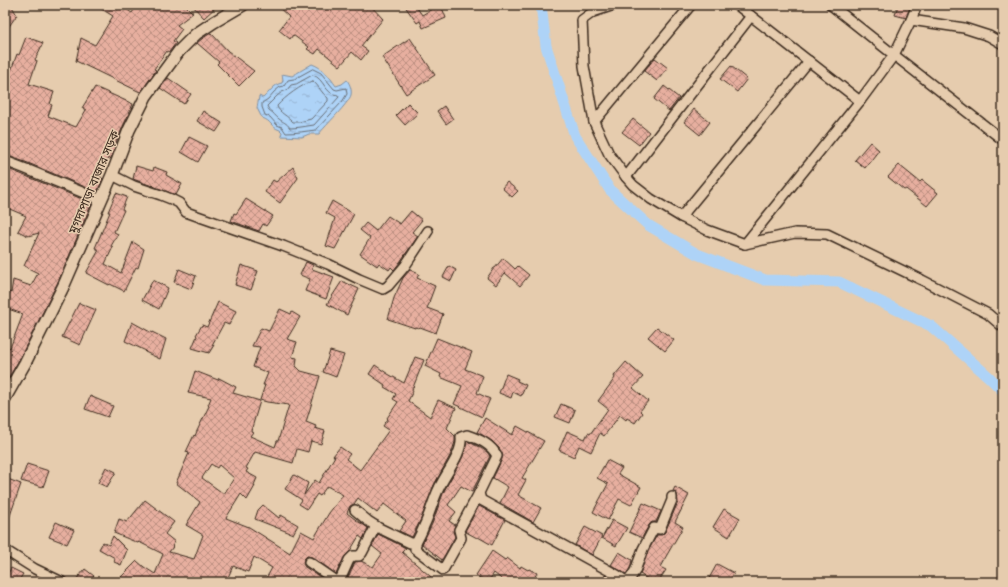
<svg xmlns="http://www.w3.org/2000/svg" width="1008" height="587" viewBox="0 0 1008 587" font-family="Delius,'Noto Sans Bengali',sans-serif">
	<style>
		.water { fill: url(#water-ripples); stroke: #808fa0 }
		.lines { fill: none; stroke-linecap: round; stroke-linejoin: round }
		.shore { stroke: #696e75; stroke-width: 1 }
		.canal { stroke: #aed3f7; stroke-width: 11 }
		.building { fill: url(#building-cross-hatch); stroke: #3b2a1e; fill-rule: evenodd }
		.minor-casing { stroke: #3b2a1e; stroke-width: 12 }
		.tertiary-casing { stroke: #3b2a1e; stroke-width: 14 }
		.minor { stroke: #e6ccae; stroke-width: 9 }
		.tertiary { stroke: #e6ccae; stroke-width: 11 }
		.labels { text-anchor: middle; stroke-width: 3; stroke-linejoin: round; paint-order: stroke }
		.street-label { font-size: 12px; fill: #3b2a1e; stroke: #e6ccae }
	</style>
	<defs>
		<pattern id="water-ripples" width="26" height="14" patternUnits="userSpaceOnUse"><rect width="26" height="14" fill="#aed3f7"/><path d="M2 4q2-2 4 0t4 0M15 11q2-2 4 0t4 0" fill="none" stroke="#97b5d3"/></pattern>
		<pattern id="building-cross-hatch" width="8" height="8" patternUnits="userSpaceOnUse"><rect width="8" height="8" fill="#e7af9f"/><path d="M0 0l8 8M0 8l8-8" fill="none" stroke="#bc8f81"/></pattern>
	</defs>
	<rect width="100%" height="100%" fill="#e6ccae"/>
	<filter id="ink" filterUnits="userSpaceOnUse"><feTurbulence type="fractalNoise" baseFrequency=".025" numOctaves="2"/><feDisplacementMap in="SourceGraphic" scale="8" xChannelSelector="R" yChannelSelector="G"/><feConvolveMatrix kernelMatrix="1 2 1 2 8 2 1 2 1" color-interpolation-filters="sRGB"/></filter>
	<g filter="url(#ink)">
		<path class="water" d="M312,64C323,68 329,76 336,86L342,84L347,80C350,84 352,90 351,95C349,103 325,126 319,134H309L302,137L281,136L282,132L280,130C270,127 272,121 262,118L257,108L259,97V96L263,98C269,93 274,84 282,83L283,80L282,74L292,76Z"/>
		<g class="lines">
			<g class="shore">
				<path d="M313,69L321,73L334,89L337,90L346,88L347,94L342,102L316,130C306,131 297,133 286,133L282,127L277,125L270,117L265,115L262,107V103L268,99L274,92L280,87L284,86L288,80L294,79Z"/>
				<path d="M313,75C325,79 324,94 338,95L339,97L314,125C306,126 298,128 290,128C286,122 284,123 279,119C275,116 274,113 269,110L267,106L277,96L282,92L287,90L291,85L296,84Z"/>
				<path d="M313,81C319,86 322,94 328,98V101L311,119L299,122H293C288,116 279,113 277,106C285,97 301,85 313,81Z"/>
			</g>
			<polyline class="canal" points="541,5 546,46 575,136 610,190 648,225 697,254 765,280 839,282 931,326 989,377 1003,391"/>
		</g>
		<g class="building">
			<polygon points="5,5 11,5 17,15 5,32"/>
			<polygon points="95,5 120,5 132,13 137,5 185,5 193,13 177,25 182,29 173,41 176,43 169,52 167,51 154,69 156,70 141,92 140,92 76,61 81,38 95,45 113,16"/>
			<polygon points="192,5 218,5 204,18"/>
			<polygon points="276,5 370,5 383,19 361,46 368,51 361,60 352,52 340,66 319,49 315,54 307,49 309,47 293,35 290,39 279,30 289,17"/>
			<polygon points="404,5 415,5 422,15 439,5 441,5 446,18 423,28 420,21 417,23"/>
			<polygon points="898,5 911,5 906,18 895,15"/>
			<polygon points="211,33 228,51 254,71 239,86 217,64 219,62 197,43 203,38"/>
			<polygon points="26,37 43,43 35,60 37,61 29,84 54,92 50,104 52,105 48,116 76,127 86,110 82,108 95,87 133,104 114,147 115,148 111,158 110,159 108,158 100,177 103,179 97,192 28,163 5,155 5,85 7,75 9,76 17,54 19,55"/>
			<polygon points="410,38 435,75 406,94 382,57"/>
			<polygon points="655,58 668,68 657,81 644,71"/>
			<polygon points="731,66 747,79 737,92 720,79"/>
			<polygon points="168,78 191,94 184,104 160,88"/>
			<polygon points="664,86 679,98 669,111 654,99"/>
			<polygon points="408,103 418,113 405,125 396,115"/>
			<polygon points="444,106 453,119 446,124 437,111"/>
			<polygon points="694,109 710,122 700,135 684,122"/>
			<polygon points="203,111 222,123 216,132 197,121"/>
			<polygon points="633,119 649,132 639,145 622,132"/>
			<polygon points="189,137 207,146 198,162 181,152"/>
			<polygon points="870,142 879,150 865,168 855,160"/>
			<polygon points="899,165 920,182 922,180 938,193 927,206 906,189 904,190 888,177"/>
			<polygon points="136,166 153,171 154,167 167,172 166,175 182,184 176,195 155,187 153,185 152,186 133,179"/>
			<polygon points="293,167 298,178 280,203 265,192 273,180 276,182"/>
			<polygon points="6,168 92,203 58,282 19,360 5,384 5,345 10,348 23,314 5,308 5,303 9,292 11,293 13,280 31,286 38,273 24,266 39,233 28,236 18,231 26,216 5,207 5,170"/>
			<polygon points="507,182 518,191 512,197 502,188"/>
			<polygon points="116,193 127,197 122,209 124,210 114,232 118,234 111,246 113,247 105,264 121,273 133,242 144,249 138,268 136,267 124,291 110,284 109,285 86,273 99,250 95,248 110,212 108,212"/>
			<polygon points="246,199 273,216 266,226 263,224 259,231 231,221 234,213 236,214"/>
			<polygon points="332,201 354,214 335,249 326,246 335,218 326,213"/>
			<polygon points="411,211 422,220 412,232 418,236 400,262 394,270 391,267 389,270 379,263 377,266 360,254 370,238 360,230 366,223 376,231 388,216 400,224"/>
			<polygon points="503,258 515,269 518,266 529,275 520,286 505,273 496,285 487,278 494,268 495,268"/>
			<polygon points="306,262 313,265 312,269 334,277 326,299 305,291 310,279 300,275"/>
			<polygon points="241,265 258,271 251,290 235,285"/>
			<polygon points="449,266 456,270 451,281 443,277"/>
			<polygon points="179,269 196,276 191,289 174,282"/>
			<polygon points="410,270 419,274 417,278 435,286 429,302 430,302 427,308 443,314 436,333 420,327 419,328 415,327 415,328 388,319 394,298 403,278"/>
			<polygon points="153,280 168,288 159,309 142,300"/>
			<polygon points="342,281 359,289 347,315 327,304"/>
			<polygon points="218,302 236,311 229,325 224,323 212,345 214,345 209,353 192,348 197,336 196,335 202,325 207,327"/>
			<polygon points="79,303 96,310 80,345 62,337"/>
			<path d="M280,309L291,314L292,312L300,317L287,339L297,342L292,357L297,358L296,366L301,371L320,376L306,422L316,426L315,428L325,431L321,444L311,441L308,452L297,449L293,463L255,452L246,468L248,469L246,472L257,478L254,485L255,486L247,500L241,494L226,518L249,527L290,553L301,531L314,538L329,513L343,495L327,486L320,496L317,494L307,509L299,504L302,500L285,489L294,475L308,483L304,495L315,480L319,483L335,456H333L340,447L350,454L346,459L360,470L389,430L383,426L388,419L387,418L398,402L393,399L396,394L384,387L385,385L369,374L375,365L388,374L404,383L415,357L424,360L412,390L413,391L408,401L430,417L438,400L456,408L447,428L455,436V442L451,454L434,485L421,519L412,537L399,531L406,521L384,504L377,513L358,498L354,504L350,506L347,513L360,523H361L368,528L363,539L359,536L350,551L345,556L336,574L312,557L307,556L304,559L303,564L305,567L323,579L320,582H264L272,568L254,557L248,572L233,566L226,582H116L137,561L144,567L155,574L163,554L139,542L138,543L114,533L119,519L127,522L145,500L174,522L165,534L175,542L172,546L173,547L169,552L194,559L203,535L186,525L200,502L176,483L189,453L186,452L194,435L195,436L197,431L209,406L208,405L211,398L188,393L195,371L218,380L219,378L236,387L233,393L260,401L251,431L253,432L250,436L275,447L277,441H278L289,405L267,402L260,400L265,385H263L268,373L253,367L260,347L252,346L261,328L269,331ZM211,464L217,468L219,465L234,478L224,494L202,478Z"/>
			<polygon points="132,322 152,333 152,332 166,339 160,359 145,352 146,351 125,341"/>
			<polygon points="657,327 674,340 665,351 648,337"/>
			<polygon points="437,338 472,352 465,369 483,376 477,393 490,399 482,417 454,404 462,386 440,377 441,374 425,366"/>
			<polygon points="330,351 344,355 336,377 323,372"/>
			<polygon points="626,362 643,377 633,388 648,401 640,411 642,413 635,423 627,418 626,420 620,415 604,436 600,433 591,452 579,446 574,457 559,450 567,431 585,439 588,433 590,434 608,409 598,401 615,378 614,376"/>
			<polygon points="506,374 518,379 517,381 526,385 521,396 513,392 511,398 499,393"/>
			<polygon points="90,396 113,406 108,417 85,409"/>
			<polygon points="561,404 575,410 570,423 555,417"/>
			<polygon points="485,418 512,435 517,426 544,441 522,478 526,480 518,495 541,508 533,522 500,503 508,487 493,478 502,459 502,453 499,448 492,441 477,432"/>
			<polygon points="467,441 481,448 487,452 490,456 472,492 461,486 448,505 456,512 449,521 455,525 453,531 455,537 442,560 422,544 432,524 444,491 462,458 465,451"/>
			<polygon points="607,460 622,468 618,474 641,487 631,505 619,499 608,520 593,512 608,484 597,478"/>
			<polygon points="27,464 49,471 43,487 21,481"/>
			<polygon points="106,467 116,472 107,487 98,483"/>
			<polygon points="5,478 21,484 6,527 5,526"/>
			<polygon points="675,487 689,495 675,522 683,527 660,567 666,570 658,582 652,582 640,574 648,551 657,535 662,535 665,532 678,502 677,494 675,492 673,491"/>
			<polygon points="643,503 661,511 656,522 652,522 649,525 642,538 629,532"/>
			<polygon points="263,505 279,518 281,515 298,525 293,534 255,519 258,510"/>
			<polygon points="479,506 505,520 492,545 478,537 477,538 466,532 465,531"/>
			<polygon points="724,509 740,518 729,537 713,527"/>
			<polygon points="612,520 627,528 616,546 602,538"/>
			<polygon points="56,522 74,530 67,544 49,537"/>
			<polygon points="585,527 602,536 592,555 575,545"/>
			<polygon points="378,534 406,548 402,552 437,582 399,582 392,576 388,582 346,582 355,562 361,561 373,567 382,554 372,546"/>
			<polygon points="113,536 127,550 121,565 114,562 115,558 99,549 103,542 109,545"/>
			<polygon points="492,551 505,560 507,558 520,568 521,566 528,570 529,569 537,573 532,582 505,582 494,573 488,582 486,582 476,575"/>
			<polygon points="619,552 632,560 630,568 626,574 611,565"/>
			<polygon points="717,564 734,573 729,582 707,582"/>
			<polygon points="11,568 23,574 18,582 5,582 5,579"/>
			<polygon points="85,569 94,576 90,582 74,582"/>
		</g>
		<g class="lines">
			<defs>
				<g id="minor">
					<polyline points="614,5 593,12 582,20 584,66 594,122 609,154 626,177 633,185 651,199 681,217 809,61"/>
					<polyline points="737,5 860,101"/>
					<polyline points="831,5 894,55 911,20 917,5"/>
					<polyline points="911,20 964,28 989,36 1003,44"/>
					<polyline points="594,122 691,5"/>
					<polyline points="5,161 26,169 101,200"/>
					<polyline points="112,175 134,186 161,195 171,199 179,203 186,212 200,217 283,246 328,264 359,279 383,289 388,286 405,266 428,231"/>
					<polyline points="626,177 751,16"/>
					<polyline points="681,217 707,230 745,244 795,233 827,234 922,280 988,314 1003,327"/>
					<polyline points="745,244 860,101 894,55 1003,140"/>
					<path d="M355,510L368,521L379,528L410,543H416C419,537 422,532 424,526C430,514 433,500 439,488C446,473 463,453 461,437L467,435C479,439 491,444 497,456L479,493L481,500L617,575L627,582"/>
					<polyline points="416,543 415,549 443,570 461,538 459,530 479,493"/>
					<polyline points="5,550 35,569 62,582"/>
					<polyline points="309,562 338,582 340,580 349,560 353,556 359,556 362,553 376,526"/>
					<polyline points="628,582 635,571 643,549 654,528 660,529 672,500 672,497"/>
				</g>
				<polyline id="tertiary" points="5,398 25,363 64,285 112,175 129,130 146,96 179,51 196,34 214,22 243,5"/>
			</defs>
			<use href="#minor" class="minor-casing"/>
			<use href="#tertiary" class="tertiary-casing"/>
			<use href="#minor" class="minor"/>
			<use href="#tertiary" class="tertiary"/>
		</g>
	</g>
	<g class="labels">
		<g class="street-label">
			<text transform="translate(94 182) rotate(-67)" y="4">মুগদাপাড়া বাজার সড়ক</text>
		</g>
	</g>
	<rect width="1008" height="587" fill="none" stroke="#e6ccae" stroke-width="20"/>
	<rect x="10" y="10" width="988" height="567" fill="none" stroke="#3b2a1e" stroke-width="1.5" filter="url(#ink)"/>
</svg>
